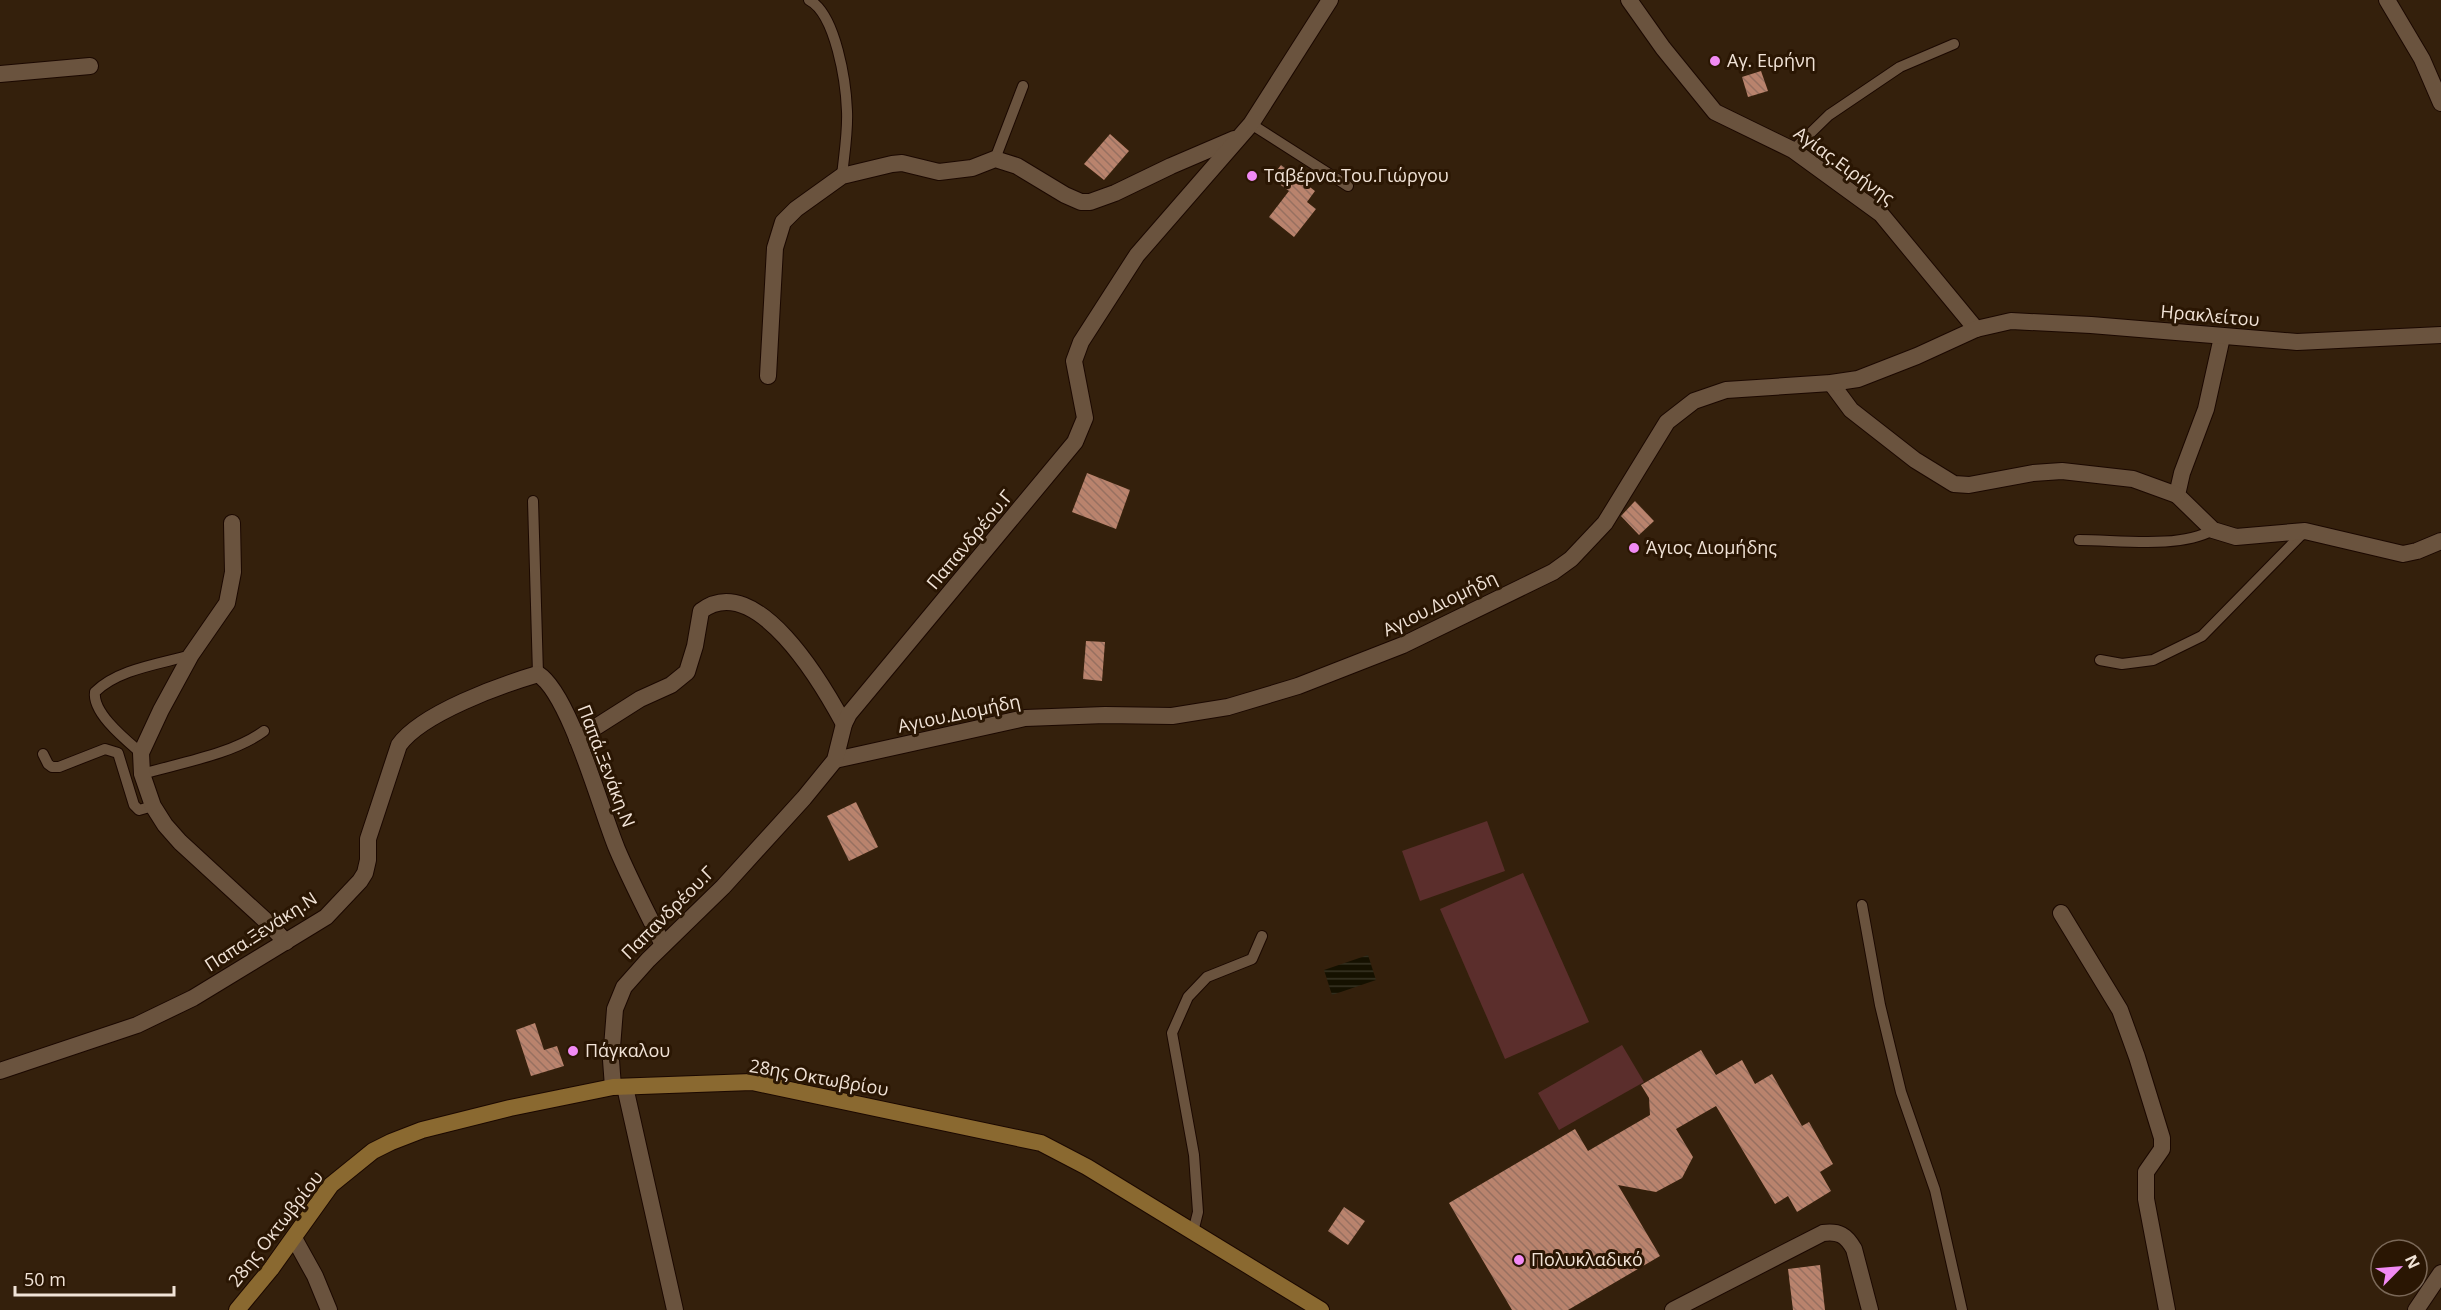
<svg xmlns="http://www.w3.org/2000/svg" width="2441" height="1310" viewBox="0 0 2441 1310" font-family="'Open Sans',sans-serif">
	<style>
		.garden { fill: #5b2e2c }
		.water { fill: url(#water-rules) }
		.building { fill: url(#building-back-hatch) }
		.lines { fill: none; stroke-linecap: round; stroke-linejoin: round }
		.service-casing { stroke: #1b0800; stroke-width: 12 }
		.minor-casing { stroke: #1b0800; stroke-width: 18 }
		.secondary-casing { stroke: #1b0800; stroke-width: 18 }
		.service { stroke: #6a533e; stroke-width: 10 }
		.minor { stroke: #6a533e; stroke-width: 16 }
		.secondary { stroke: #8a6930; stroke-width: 16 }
		.poi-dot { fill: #f18af4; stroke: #2a1603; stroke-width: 2 }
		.labels { text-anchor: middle; stroke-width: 6; stroke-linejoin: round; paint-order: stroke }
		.poi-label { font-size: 18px; fill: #f1e3d7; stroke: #2a1603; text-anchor: start }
		.street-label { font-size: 18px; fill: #f1e3d7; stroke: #2a1603 }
	</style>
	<defs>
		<pattern id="water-rules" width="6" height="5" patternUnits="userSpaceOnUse" patternTransform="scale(1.5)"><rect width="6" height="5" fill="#151100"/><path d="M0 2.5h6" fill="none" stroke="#383424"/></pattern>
		<pattern id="building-back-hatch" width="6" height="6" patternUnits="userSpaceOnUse" patternTransform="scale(1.5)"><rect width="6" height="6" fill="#b9836d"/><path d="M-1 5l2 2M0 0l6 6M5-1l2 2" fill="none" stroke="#977060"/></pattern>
	</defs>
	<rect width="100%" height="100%" fill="#34200c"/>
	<g class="garden">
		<polygon points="1487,821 1505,871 1420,901 1402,851"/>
		<polygon points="1523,873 1589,1022 1505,1059 1440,909"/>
		<polygon points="1622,1045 1644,1082 1559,1130 1538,1093"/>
	</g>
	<polygon class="water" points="1368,955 1376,980 1332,995 1324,970"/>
	<g class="building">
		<polygon points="1761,71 1768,91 1748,97 1742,77"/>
		<polygon points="1110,134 1129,151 1104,180 1084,164"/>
		<polygon points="1281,165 1315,191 1307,202 1316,209 1294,237 1269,217 1289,191 1271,178"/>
		<polygon points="1087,473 1130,490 1116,529 1072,512"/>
		<polygon points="1635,501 1654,521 1639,535 1621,516"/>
		<polygon points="1086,641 1105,642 1102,681 1083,679"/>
		<polygon points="856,802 878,847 849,861 827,816"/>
		<polygon points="535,1023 544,1050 557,1046 564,1066 531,1076 516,1030"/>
		<polygon points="1701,1050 1716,1075 1742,1060 1755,1084 1772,1074 1802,1126 1809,1122 1833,1164 1820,1172 1831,1191 1797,1212 1788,1196 1775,1204 1716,1106 1676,1129 1693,1157 1682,1178 1656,1192 1618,1185 1660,1256 1568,1310 1512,1310 1449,1203 1575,1129 1588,1151 1650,1115 1649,1098 1641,1085"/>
		<polygon points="1344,1207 1365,1221 1348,1245 1328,1231"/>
		<polygon points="1820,1265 1825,1310 1793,1310 1788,1269"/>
	</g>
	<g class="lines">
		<defs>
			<g id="service">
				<path d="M809,0C836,14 846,83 847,111C848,133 844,155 842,176"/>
				<polyline points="1251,124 1348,186"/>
				<polyline points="1793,150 1829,115 1900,67 1954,44"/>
				<polyline points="995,159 1023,86"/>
				<polyline points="533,501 538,674"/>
				<path d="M2079,540C2119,540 2179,549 2213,530"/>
				<polyline points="2100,660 2122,664 2153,660 2202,636 2305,531"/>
				<path d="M141,753C126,740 92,713 95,692C118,669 160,664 191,655"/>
				<polyline points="43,754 48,764 52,767 59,767 105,749 118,753 134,805 139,810 153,806"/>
				<path d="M142,774C180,763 233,754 264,731"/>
				<polyline points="1862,905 1880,1005 1901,1092 1935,1190 1962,1310"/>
				<polyline points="1193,1232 1198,1212 1194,1155 1172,1033 1188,997 1207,977 1252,959 1262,936"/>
			</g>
			<g id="minor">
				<polyline points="1629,0 1663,48 1715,112 1793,150 1881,214 1976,329"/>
				<polyline points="2387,0 2422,59 2441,103"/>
				<polyline points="0,74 90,66"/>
				<polyline points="2222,337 2206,409 2182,473 2177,495 2213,530 2236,537 2305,531 2403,554 2417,551 2441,541"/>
				<polyline points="768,376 775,248 783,222 796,209 842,176 892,164 902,163 939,172 972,168 995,159 1017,166 1065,195 1081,202 1090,202 1115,193 1171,166 1234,139"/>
				<polyline points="1831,383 1851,410 1915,460 1954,484 1969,485 2033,473 2062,471 2133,479 2177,495"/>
				<polyline points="232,523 233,572 227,603 191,655 161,710 141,753 142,774 153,806 165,825 180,842 265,920 286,942"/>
				<path d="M577,739L640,699L671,685L687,672L695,646L701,611C756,569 823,685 844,724"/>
				<polyline points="835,760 1025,718 1105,715 1172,716 1228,707 1298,686 1403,645 1553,572 1571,559 1605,523 1667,422 1694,401 1726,390 1831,383 1858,379 1917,356 1976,329 2011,321 2091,325 2297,342 2441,335"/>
				<polyline points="2061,913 2120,1010 2137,1057 2162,1138 2162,1149 2146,1172 2146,1199 2167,1310"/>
				<path d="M0,1071L137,1025L193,998L326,917L360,881L365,873L368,860V839L399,745C422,713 501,685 538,674C570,694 601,811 617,849C631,882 648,914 663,945"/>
				<polyline points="613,1087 611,1060 615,1009 624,987 648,960 723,887 804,798 835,760 844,724 849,714 1075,442 1085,418 1074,361 1081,342 1137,255 1251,124 1330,0"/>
				<polyline points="625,1087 675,1310"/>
				<polyline points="294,1238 315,1276 329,1310"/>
				<path d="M1673,1310L1823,1233C1839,1231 1846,1235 1854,1249L1870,1310"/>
				<polyline points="2416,1310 2441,1273"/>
			</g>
			<polyline id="secondary" points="237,1310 271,1269 331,1185 373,1151 391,1142 422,1130 510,1108 613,1087 752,1082 1041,1143 1087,1167 1321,1310"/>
		</defs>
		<use href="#service" class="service-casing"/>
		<use href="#minor" class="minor-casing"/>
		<use href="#secondary" class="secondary-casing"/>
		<use href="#service" class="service"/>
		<use href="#minor" class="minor"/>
		<use href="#secondary" class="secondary"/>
	</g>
	<g class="poi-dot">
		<circle cx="1715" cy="61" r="6"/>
		<circle cx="1252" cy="176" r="6"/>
		<circle cx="1634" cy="548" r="6"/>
		<circle cx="573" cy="1051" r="6"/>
		<circle cx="1519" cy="1260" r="6"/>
	</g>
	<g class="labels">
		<g class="poi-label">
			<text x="1727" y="67">Αγ. Ειρήνη</text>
			<text x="1264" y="182">Ταβέρνα.Του.Γιώργου</text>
			<text x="1646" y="554">Άγιος Διομήδης</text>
			<text x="585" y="1057">Πάγκαλου</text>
			<text x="1531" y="1266">Πολυκλαδικό</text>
		</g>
		<g class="street-label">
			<text transform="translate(1844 166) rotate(36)" y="6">Αγίας.Ειρήνης</text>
			<text transform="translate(2210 316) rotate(5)" y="6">Ηρακλείτου</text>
			<text transform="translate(970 540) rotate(-50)" y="6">Παπανδρέου.Γ</text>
			<text transform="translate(1440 604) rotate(-26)" y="6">Αγιου.Διομήδη</text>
			<text transform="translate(959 714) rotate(-12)" y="6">Αγιου.Διομήδη</text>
			<text transform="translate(606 766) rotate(69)" y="6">Παπά.Ξενάκη.Ν</text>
			<text transform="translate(668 913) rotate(-45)" y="6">Παπανδρέου.Γ</text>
			<text transform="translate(261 932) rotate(-33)" y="6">Παπα.Ξενάκη.Ν</text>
			<text transform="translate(819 1078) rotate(10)" y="6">28ης Οκτωβρίου</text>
			<text transform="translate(276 1229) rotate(-52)" y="6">28ης Οκτωβρίου</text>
		</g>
	</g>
	<g transform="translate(2399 1268) rotate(65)"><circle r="28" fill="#2a1603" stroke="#7a6858" stroke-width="1.5"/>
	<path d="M0-4.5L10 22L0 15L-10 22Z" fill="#f18af4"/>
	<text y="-9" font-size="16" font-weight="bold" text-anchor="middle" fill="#f1e3d7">N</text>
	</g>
	<path d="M15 1286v9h159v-9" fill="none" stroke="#f1e3d7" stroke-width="3"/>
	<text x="24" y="1286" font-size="18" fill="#f1e3d7" stroke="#2a1603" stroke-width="4.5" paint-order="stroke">50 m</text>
</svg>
